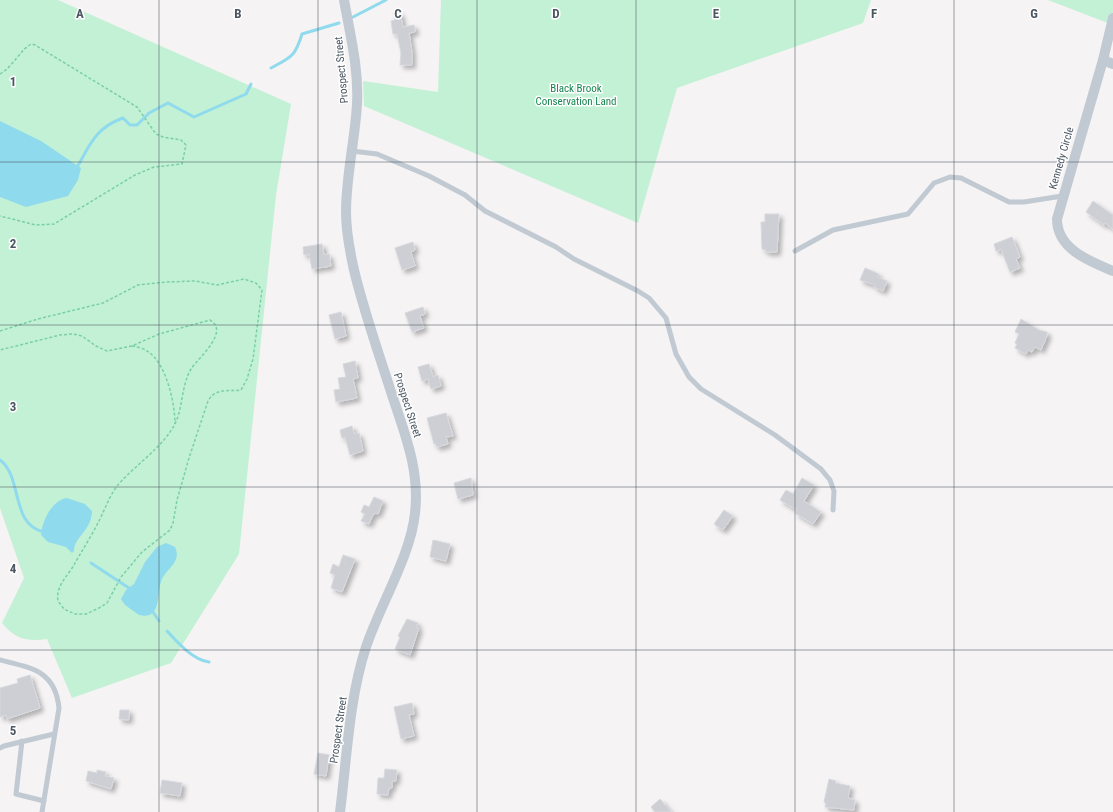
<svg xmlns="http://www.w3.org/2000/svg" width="1113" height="812" viewBox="0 0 1113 812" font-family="'Roboto Condensed',sans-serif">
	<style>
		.green { fill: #c3f1d5 }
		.water { fill: #90daee }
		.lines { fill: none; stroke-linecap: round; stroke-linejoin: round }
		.stream { stroke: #90daee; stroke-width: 3 }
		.building { fill: #cdcfd5; stroke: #d7d9de; filter: url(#shadow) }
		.path { stroke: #7ad0a6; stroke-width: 1.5; stroke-dasharray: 3 2; stroke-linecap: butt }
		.lane { stroke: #c1cad2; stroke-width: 5 }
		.street { stroke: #c1cad2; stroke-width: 10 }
		.grid { fill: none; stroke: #4a5661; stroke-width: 1; stroke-opacity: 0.55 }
		.labels { text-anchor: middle; stroke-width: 3; stroke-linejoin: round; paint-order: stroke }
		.street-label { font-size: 11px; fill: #4a5661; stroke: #fff }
		.park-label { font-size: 11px; fill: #17864f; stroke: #fff }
		.grid-label { font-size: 13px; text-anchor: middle; font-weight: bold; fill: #4a5661; stroke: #fff; stroke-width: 3; stroke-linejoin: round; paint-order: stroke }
	</style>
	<defs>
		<filter id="shadow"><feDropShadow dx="3.5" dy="3.5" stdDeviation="2" flood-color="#0004"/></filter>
	</defs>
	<rect width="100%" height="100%" fill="#f5f3f3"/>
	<g class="green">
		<path d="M0,0H58L291,104L276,195L239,554L171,663L72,698L47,639C27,642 15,639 2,623L24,578L0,508Z"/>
		<polygon points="441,0 871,0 863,23 677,88 638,223 364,106 363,81 438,92"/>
		<polygon points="1048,0 1113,0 1113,25"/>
	</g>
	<g class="water">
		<polygon points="0,121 41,141 81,168 78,180 68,196 26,207 0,197"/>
		<path d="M67,498L85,504L92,511C92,530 74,537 74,551L72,553L66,547L48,542L41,535C42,521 52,500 67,498Z"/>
		<path d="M166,543L175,547C182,562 167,568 162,579C156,591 163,621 139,615L125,605L121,599L126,590L134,584L145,562L157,547Z"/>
	</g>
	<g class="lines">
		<g class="stream">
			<polyline points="353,17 386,0"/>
			<path d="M271,68C291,57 295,57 302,34L339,23"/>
			<path d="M76,169C90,145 95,128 123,118L130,125H137L149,113L168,103L194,117L246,94L251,84"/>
			<path d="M0,460C23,477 10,525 44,532"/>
			<polyline points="91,563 132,590"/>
			<polyline points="151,609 159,621"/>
			<path d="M167,631C177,642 193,660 209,662"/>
		</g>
	</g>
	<g class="building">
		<polygon points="400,12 403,27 414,25 415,32 409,33 412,52 412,65 400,65 401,53 397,34 393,34 391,21 395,20 393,13"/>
		<polygon points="1093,201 1113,215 1113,229 1105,223 1104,225 1086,212"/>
		<polygon points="765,214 779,214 777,252 766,252 766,250 762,249 761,222 765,222"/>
		<polygon points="1012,237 1020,257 1016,259 1020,268 1010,272 1001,249 996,251 994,244"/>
		<polygon points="413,242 415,250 411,252 415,266 402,270 395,248"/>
		<polygon points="322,244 324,255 329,254 331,266 312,269 309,254 304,255 303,247"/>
		<polygon points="865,268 879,274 877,277 887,281 883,291 874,287 875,285 860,280"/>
		<polygon points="423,307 425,314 420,316 424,328 412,332 405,313"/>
		<polygon points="341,312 346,336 335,339 329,315"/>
		<polygon points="1021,319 1039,330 1047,332 1047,336 1041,350 1035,347 1032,352 1028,350 1026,354 1015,348 1017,344 1015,343 1019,334 1015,332"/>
		<polygon points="355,361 358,378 353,379 357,398 336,402 334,390 340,389 338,378 346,377 343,364"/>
		<polygon points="429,364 433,377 438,375 441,386 431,389 428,379 422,381 418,367"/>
		<polygon points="446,413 453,436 446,437 448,444 437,447 436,444 434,444 427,418"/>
		<polygon points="352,426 354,434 359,433 363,451 350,455 345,437 342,438 340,430"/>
		<polygon points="471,478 473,495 458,499 454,483"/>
		<polygon points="802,478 814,485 804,501 821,512 813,524 795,513 797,510 780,500 786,490 793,494"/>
		<polygon points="374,497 383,501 378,514 375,513 372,517 369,524 361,521 365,514 361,512 364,505 369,507"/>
		<polygon points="724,510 733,516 723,530 714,524"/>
		<polygon points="433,540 450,544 446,561 430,557"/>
		<polygon points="343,555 355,559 342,592 331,588 335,575 330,573 333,564 339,567"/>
		<polygon points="407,619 418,623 416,627 419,628 410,655 395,649 400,637 398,636"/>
		<polygon points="30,675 40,708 7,719 6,715 0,717 0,688 18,683 17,679"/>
		<polygon points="412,703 414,714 409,715 414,736 401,739 394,707"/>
		<polygon points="120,710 129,710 129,720 119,719"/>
		<polygon points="318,753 329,755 326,776 314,774"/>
		<polygon points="385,769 397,770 396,781 392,781 392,788 389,788 388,795 377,794 378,778 384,778"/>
		<polygon points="97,770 106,772 105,776 114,778 111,789 86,781 88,771 97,773"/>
		<polygon points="829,779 836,781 835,783 850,786 848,798 855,800 854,810 825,807 826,803 824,802"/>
		<polygon points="162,780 182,783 180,796 160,793"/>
		<polygon points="660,799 671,812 655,812 651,807"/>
	</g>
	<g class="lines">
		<g class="path">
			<path d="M0,74C13,67 22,47 32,44L35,45L137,107L156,134L163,137L181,140L186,145L182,164L154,167L135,175L54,224L36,225L0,216"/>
			<path d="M0,331L38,319L103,303L138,285L166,282L195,281L217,285L244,279L256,283L262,290L253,359L247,379L241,390C228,392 216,387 208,401L189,458L177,500L173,523L170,530L142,552L121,577L107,603L99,608L86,614H75L64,609L58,601C55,586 69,575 75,563C83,549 92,535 99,521C105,509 109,497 117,486C134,466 158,451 172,429C184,411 180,388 191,369C199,357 230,332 210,320L159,334L132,346L107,351L96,346L82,336L73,334L60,335L0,350"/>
			<path d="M132,346C137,347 143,348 147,351C166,362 175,403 175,424"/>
		</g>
		<g class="lane">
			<polyline points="352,151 377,154 429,176 465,195 485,211 556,247 574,259 638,291 649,298 666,318 676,354 689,377 701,389 775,435 821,469 830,480 834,491 833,510"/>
			<polyline points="795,251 833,230 908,214 934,183 950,177 961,178 1009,202 1024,202 1062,196"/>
			<path d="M0,660C31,668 55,670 59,708L42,812"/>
			<polyline points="22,741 16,794 44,801"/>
			<polyline points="0,748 4,746 54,734"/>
		</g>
		<g class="street">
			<path d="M1113,18L1103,60L1057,219C1057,249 1089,261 1113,271"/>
			<polyline points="1103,60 1113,64"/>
			<path d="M340,812C347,757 349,699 366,647C380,605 411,555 415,513C420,471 405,434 392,395C379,354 364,312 354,270C350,252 346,231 346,212C346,176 355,140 357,104C359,69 350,34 344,0"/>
		</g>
	</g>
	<path class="grid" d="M159,0V812M318,0V812M477,0V812M636,0V812M795,0V812M954,0V812M0,162H1113M0,325H1113M0,487H1113M0,650H1113"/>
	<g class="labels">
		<g class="street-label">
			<text transform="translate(341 70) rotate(-95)" y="4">Prospect Street</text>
			<text transform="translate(1061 158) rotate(-74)" y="4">Kennedy Circle</text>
			<text transform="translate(408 405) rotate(72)" y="4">Prospect Street</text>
			<text transform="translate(338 730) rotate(-82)" y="4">Prospect Street</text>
		</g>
		<g class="park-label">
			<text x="576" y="92">Black Brook<tspan x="576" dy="13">Conservation Land</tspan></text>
		</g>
	</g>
	<g class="grid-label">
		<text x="80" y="18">A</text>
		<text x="238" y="18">B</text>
		<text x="398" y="18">C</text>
		<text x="556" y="18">D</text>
		<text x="716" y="18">E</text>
		<text x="874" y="18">F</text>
		<text x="1034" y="18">G</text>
		<text x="13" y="86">1</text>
		<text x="13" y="248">2</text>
		<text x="13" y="411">3</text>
		<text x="13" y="573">4</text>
		<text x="13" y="735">5</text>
	</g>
</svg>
